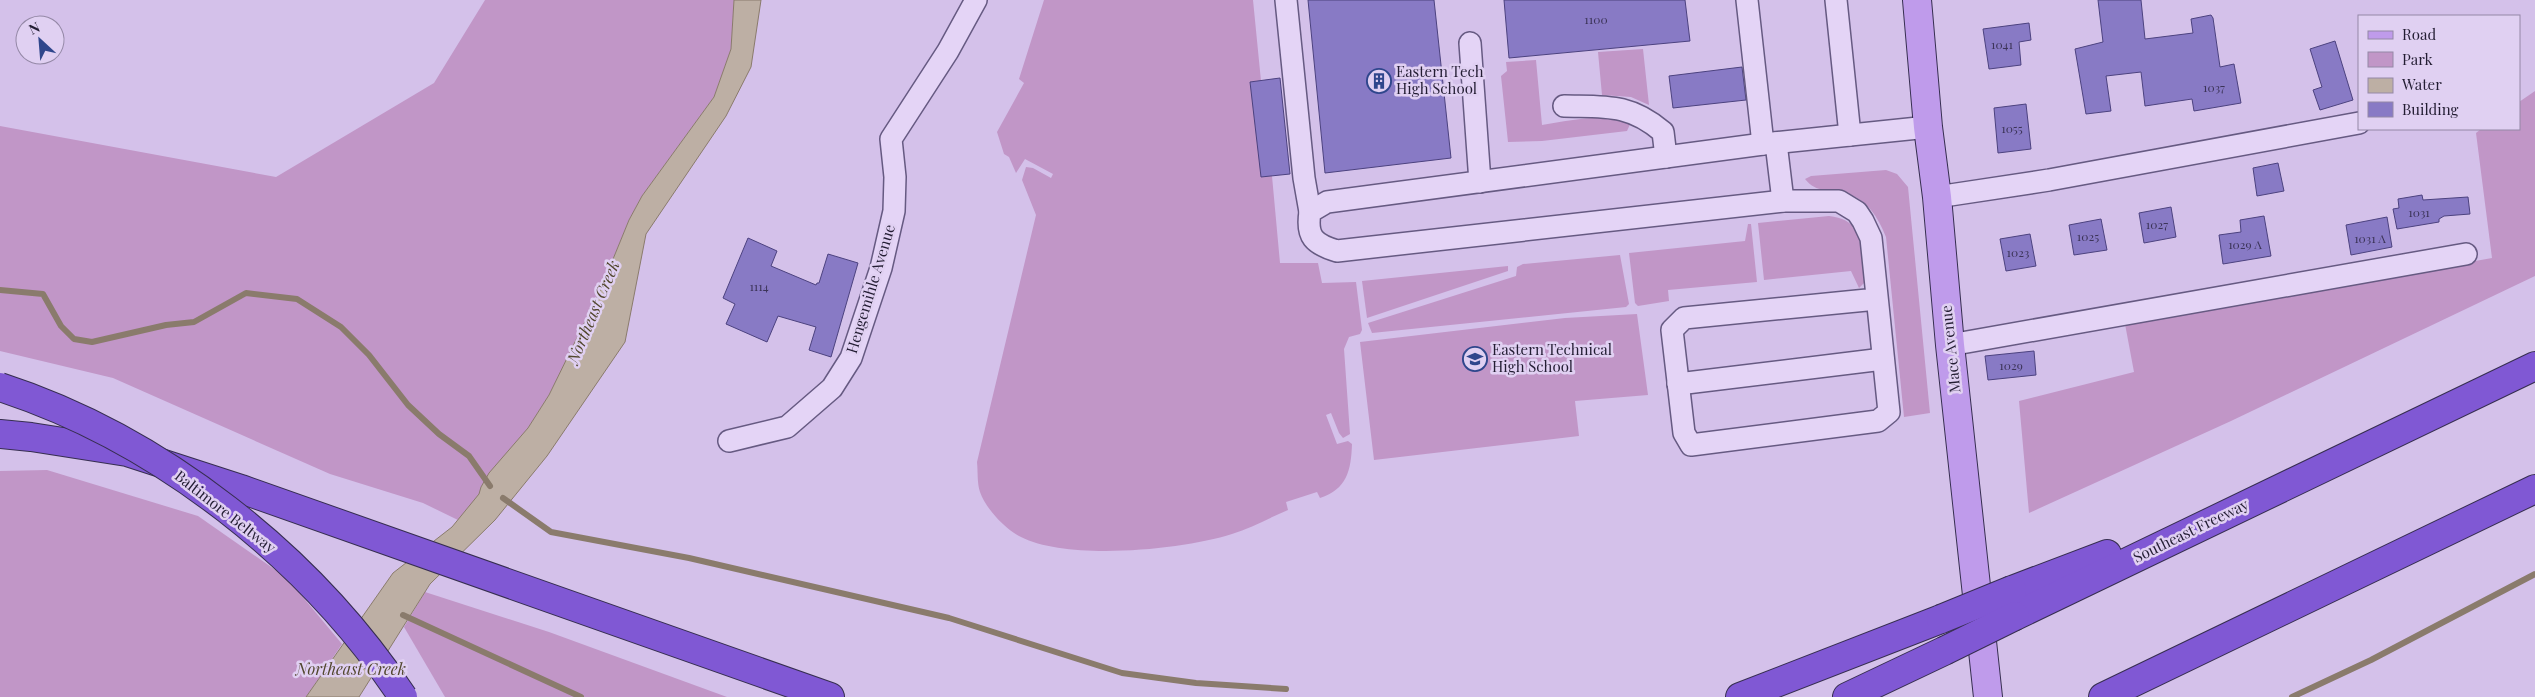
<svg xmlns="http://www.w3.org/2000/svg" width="2535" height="697" viewBox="0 0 2535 697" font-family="'Playfair Display',serif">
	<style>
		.green { fill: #c196c7 }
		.water { fill: #bdafa4; stroke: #8a7b6c }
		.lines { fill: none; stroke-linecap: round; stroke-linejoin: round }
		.stream { stroke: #8a7b6c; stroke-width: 6 }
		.building { fill: #887ac5; stroke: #4c427f }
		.minor-casing { stroke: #665a82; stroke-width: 24 }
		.major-casing { stroke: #362e50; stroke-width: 30 }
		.highway-casing { stroke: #362e50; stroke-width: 30 }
		.minor { stroke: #e4d4f6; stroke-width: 21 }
		.major { stroke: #bf9beb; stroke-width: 28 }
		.highway { stroke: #8058d4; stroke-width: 28 }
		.highway-bridge-casing { stroke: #362e50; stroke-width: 30; stroke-linecap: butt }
		.highway-bridge { stroke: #8058d4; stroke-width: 28 }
		.labels { text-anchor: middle; stroke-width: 5; stroke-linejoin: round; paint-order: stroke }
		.number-label { font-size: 12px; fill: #3c3458 }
		.poi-label { font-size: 15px; fill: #231d33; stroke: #e0d0f2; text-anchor: start }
		.street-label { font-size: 15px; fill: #231d33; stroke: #e0d0f2 }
		.water-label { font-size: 16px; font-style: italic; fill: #52472e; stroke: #e0d0f2 }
	</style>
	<rect width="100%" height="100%" fill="#d4c1ea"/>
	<g class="green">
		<polygon points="485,0 734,0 731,49 714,97 642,196 629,220 600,291 549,395 528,428 481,487 480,494 458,520 423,503 330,474 113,378 0,351 0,126 276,177 434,83"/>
		<path d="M1044,0H1253L1261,81L1250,82L1272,176L1280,263H1318L1322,283L1356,282L1362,330L1360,334L1349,337L1344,349L1350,434L1343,438L1339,433L1331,413L1326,415L1337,444L1348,441L1352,444C1351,471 1347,489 1320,498L1317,492L1286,502L1288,510C1269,518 1251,528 1232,534C1182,550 1068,561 1021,537C1005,529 986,509 980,492C977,483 978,472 977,462L1036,215L1022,180L1026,167L1033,168L1051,178L1053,174L1025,159L1016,173L1009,157L1004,154L997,132L1024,83L1019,79Z"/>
		<polygon points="1643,49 1649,105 1631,97 1602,95 1598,52"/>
		<path d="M1536,60L1542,125C1572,120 1602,113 1631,122L1627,131L1542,141L1508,142L1501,76L1507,71L1506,62Z"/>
		<polygon points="2535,91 2535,276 2231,421 2029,513 2019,401 2134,372 2125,324 2492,258 2476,133 2481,129 2519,129 2519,102"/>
		<path d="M1886,170L1897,174L1908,187L1930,413L1904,417L1886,237C1878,217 1867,199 1845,193C1829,188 1817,194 1805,179L1811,176Z"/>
		<path d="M1829,216C1867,220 1863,252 1865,282L1859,288L1851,271L1764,280L1758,223Z"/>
		<polygon points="1748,224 1751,224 1757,282 1668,290 1669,301 1638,306 1635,303 1629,253 1745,241"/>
		<polygon points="1620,255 1629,304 1626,307 1372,333 1368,323 1516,276 1517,267 1523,264"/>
		<polygon points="1508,266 1508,271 1367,318 1362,281"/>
		<polygon points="1637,314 1648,395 1575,401 1579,436 1374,460 1360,342 1565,318"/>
		<polygon points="47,470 198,516 287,578 342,644 306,697 0,697 0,471"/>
		<polygon points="425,592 549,632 727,697 445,697 404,627"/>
	</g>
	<polygon class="water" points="734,0 761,0 751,67 726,116 646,234 625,342 547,456 495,520 430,584 359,697 306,697 393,573 452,527 479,494 481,487 489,473 528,428 549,395 600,291 629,220 642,196 714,97 731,49"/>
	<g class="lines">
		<g class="stream">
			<polyline points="0,290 43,294 61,326 74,339 92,342 166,325 194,322 246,293 297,299 341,327 369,355 408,405 439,434 469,456 490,486"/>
			<polyline points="503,498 551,532 689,558 949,618 1122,673 1196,683 1286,689"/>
			<polyline points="403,615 581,697"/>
			<polyline points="2292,697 2371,660 2535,574"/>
		</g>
	</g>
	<g class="building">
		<polygon points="1308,0 1434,0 1451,158 1325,173"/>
		<polygon points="1504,0 1685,0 1690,41 1509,58"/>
		<polygon points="2098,0 2141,0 2145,39 2193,33 2191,19 2211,15 2213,18 2220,67 2234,64 2241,103 2194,111 2192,99 2145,106 2141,72 2106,76 2111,111 2086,114 2075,49 2103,42"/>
		<polygon points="2029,23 2031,40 2019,42 2021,65 1989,69 1983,29"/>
		<polygon points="2335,41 2353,100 2320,110 2313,90 2322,87 2310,49"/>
		<polygon points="1742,67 1746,100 1673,108 1669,76"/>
		<polygon points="1280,78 1290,174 1261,177 1250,82"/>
		<polygon points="2026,104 2031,149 1998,153 1994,108"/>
		<polygon points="2278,163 2284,191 2257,196 2253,168"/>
		<polygon points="2422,195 2423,200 2468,197 2470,214 2444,216 2439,219 2439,222 2397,229 2393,209 2399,208 2398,199"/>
		<polygon points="2171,207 2176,237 2144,243 2139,213"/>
		<polygon points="2264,216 2271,256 2223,264 2219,235 2241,232 2240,220"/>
		<polygon points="2387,217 2392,247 2351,255 2346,225"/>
		<polygon points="2101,219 2107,250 2074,255 2069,225"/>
		<polygon points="2030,234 2036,266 2006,271 2000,239"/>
		<polygon points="748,238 777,251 771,266 816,285 817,283 819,283 828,254 858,263 831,357 809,350 816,327 778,316 767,342 726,324 735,304 723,298"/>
		<polygon points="2034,351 2036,375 1988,380 1985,356"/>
	</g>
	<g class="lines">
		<defs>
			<g id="minor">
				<polyline points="1286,0 1304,178 1310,212"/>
				<polyline points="1747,0 1763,144"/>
				<polyline points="1836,0 1850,135"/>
				<polyline points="1470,43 1480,182"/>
				<path d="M1564,106C1605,107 1629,103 1663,132L1666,157"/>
				<polyline points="1776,143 1783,201"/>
				<polyline points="1937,197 2049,180 2359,123"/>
				<path d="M1877,299L1684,318L1672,330L1684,433L1691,445L1878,421L1889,412L1871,238L1863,221L1857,212L1839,201H1783L1337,251C1314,244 1306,237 1310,212L1327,202L1763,144L1928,127"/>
				<polyline points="1950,345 2466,254"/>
				<polyline points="1678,384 1883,359"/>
				<polyline points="729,441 787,427 832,388 851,358 881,268 894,211 895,177 891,139 948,51 976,0"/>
			</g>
			<polyline id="major" points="1917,0 1928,127 1937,197 1950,345 1988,697"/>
			<g id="highway">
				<polyline points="0,434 31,437 127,452 241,489 830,697"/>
				<polyline points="2012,590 2107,554"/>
				<polyline points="2015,616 2535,366"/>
				<polyline points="1740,697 1941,619"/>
				<polyline points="1847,697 1944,651"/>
				<polyline points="2103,697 2535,489"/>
			</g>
		</defs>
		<use href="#minor" class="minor-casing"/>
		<use href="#major" class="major-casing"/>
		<use href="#highway" class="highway-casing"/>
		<use href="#minor" class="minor"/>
		<use href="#major" class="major"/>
		<use href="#highway" class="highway"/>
		<defs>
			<g id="highway-bridge">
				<path d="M0,387C160,439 310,557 403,697"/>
				<polyline points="1941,619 2012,590"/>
				<polyline points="1944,651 2015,616"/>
			</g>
		</defs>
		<use href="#highway-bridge" class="highway-bridge-casing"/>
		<use href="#highway-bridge" class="highway-bridge"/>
	</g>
	<defs>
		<symbol id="building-ring" viewBox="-11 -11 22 22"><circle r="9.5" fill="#e0d0f2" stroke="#2f468c" stroke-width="1.5"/><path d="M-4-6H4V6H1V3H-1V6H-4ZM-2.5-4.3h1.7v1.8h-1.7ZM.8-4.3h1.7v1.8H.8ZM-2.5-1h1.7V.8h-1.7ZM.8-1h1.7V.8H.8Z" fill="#2f468c"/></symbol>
		<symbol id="school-ring" viewBox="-11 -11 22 22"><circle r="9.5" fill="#e0d0f2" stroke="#2f468c" stroke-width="1.5"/><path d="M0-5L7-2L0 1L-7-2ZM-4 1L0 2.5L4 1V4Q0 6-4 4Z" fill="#2f468c"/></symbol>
	</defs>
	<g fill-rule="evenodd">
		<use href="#building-ring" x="1365" y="67" width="28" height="28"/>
		<use href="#school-ring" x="1461" y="345" width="28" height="28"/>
	</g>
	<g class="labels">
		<g class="number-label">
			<text x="1596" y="24">1100</text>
			<text x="2002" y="49">1041</text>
			<text x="2214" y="92">1037</text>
			<text x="2012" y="133">1055</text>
			<text x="2419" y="217">1031</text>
			<text x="2157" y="229">1027</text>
			<text x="2088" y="241">1025</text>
			<text x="2370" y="243">1031 A</text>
			<text x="2245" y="249">1029 A</text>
			<text x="2018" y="257">1023</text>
			<text x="759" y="291">1114</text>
			<text x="2011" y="370">1029</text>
		</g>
		<g class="poi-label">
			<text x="1396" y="77">Eastern Tech<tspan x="1396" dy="17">High School</tspan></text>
			<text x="1492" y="355">Eastern Technical<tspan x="1492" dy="17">High School</tspan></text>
		</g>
		<g class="street-label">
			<text transform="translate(871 289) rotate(-73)" y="5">Hengemihle Avenue</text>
			<text transform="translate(1951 349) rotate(-96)" y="5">Mace Avenue</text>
			<text transform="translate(225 512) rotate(38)" y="5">Baltimore Beltway</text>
			<text transform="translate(2191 531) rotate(-26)" y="5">Southeast Freeway</text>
		</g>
		<g class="water-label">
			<text transform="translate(593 312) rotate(-67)" y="6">Northeast Creek</text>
			<text x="351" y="675">Northeast Creek</text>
		</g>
	</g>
	<rect x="2358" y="15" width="162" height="115" fill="#e0d0f2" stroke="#9488a6"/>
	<rect x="2368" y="31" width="25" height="8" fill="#bf9beb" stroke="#9488a6"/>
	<text x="2402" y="40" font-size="15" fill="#231d33">Road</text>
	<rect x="2368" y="52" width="25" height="15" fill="#c196c7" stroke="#9488a6"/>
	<text x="2402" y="65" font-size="15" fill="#231d33">Park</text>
	<rect x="2368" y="78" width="25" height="15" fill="#bdafa4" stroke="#9488a6"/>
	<text x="2402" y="90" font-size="15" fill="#231d33">Water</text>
	<rect x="2368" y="102" width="25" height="15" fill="#887ac5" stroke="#9488a6"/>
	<text x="2402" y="115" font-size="15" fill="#231d33">Building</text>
	<g transform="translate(40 40) rotate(334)"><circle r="24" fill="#e0d0f2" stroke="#9488a6"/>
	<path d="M0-4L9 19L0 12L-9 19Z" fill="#2f468c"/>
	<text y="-8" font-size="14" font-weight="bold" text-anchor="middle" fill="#231d33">N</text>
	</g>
</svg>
